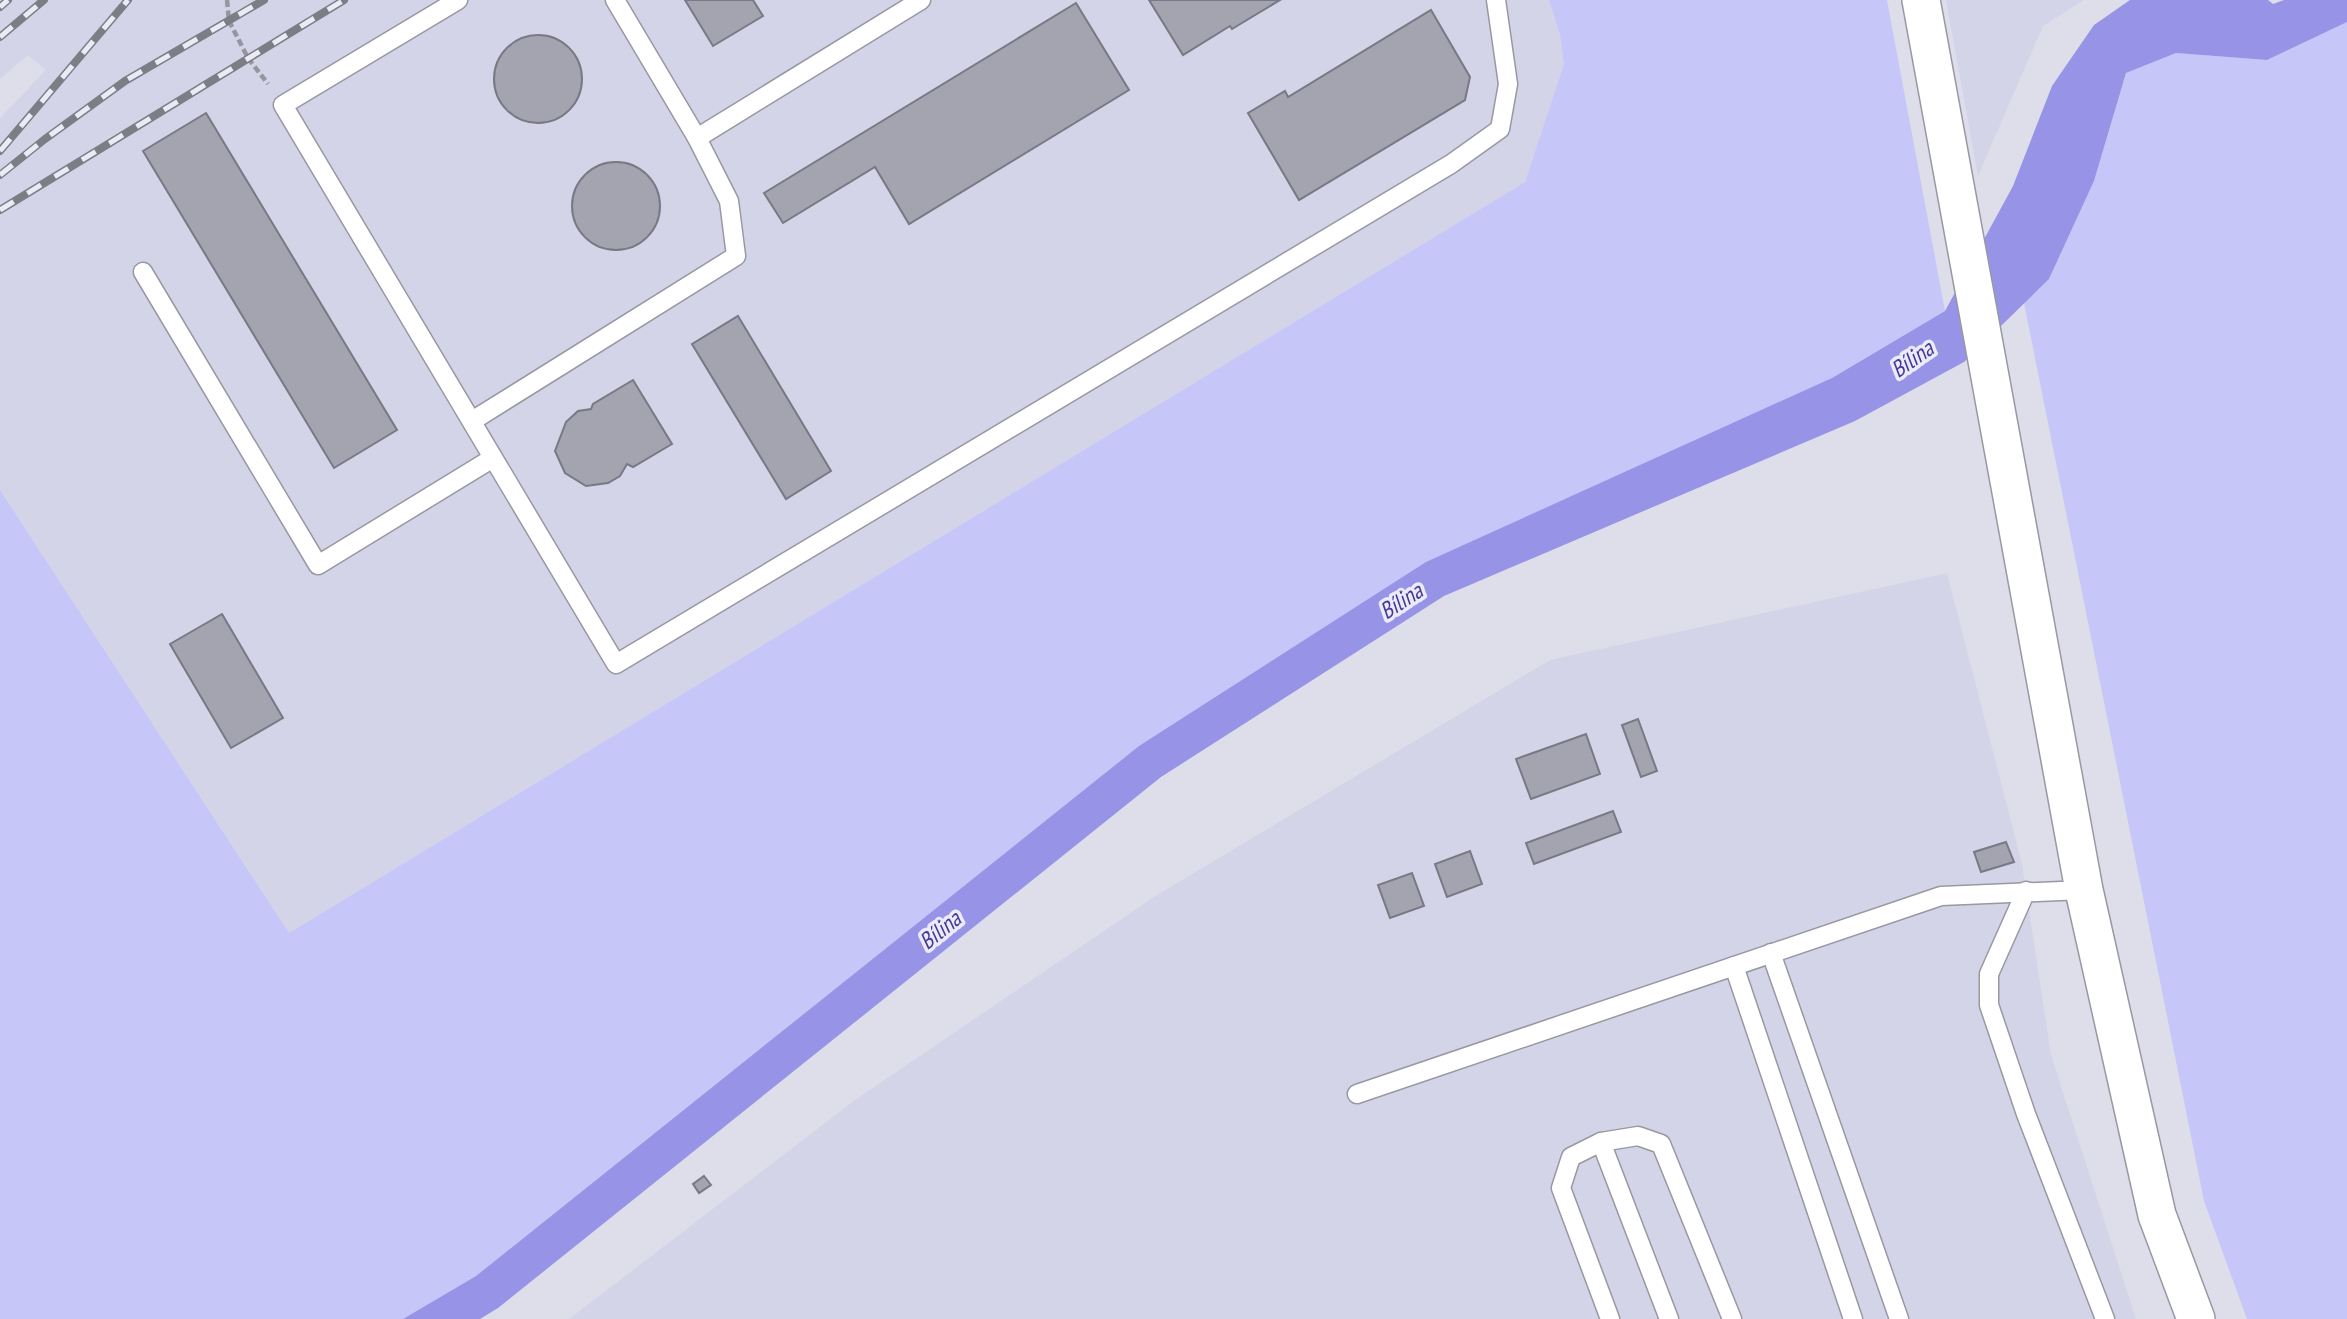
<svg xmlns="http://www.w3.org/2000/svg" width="2347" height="1319" viewBox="0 0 2347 1319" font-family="'PT Sans Narrow',sans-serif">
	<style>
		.built { fill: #d4d4e8 }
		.green { fill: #c6c6f9 }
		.water { fill: #9793e6 }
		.building { fill: #a3a4af; stroke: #787984; stroke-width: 2 }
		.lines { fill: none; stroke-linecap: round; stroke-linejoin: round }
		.service-casing { stroke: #9898a3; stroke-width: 21 }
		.minor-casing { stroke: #9898a3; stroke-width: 40 }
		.path { stroke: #95969f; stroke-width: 4.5; stroke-dasharray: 7 3.5; stroke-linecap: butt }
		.service { stroke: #fff; stroke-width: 18 }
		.minor { stroke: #fff; stroke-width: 37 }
		.rail-casing { stroke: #7d7d86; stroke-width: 8 }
		.rail { stroke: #ebebf7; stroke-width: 5; stroke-dasharray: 16; stroke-linecap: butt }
		.labels { text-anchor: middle; stroke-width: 7; stroke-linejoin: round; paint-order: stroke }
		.water-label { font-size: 23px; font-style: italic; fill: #463798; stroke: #ebebf7 }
	</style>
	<rect width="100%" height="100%" fill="#dddeea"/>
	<g class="built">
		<polygon points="0,0 1549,0 1560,35 1564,64 1525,182 289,933 0,490 0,118 46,70 28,55 0,79"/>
		<polygon points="1946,0 2084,0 2043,26 1978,176"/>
		<polygon points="1947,573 2022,864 2051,1055 2136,1319 569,1319 855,1100 1157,895 1550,660"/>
	</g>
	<g class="green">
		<polygon points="1549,0 1887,0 1945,311 1832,378 1139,746 476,1276 403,1319 0,1319 0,490 289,933 1525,182 1564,64 1560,35"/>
		<polygon points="2347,22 2347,1319 2247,1319 2204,1201 2024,303 2049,279 2094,181 2126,73 2176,53 2267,60"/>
	</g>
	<polygon class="water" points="2130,0 2268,0 2273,4 2284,0 2347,0 2347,22 2267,60 2176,53 2126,73 2094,181 2049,279 1964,362 1855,421 1444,596 1161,777 498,1308 480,1319 403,1319 476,1276 1139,746 1426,562 1832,378 1945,311 2013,186 2052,86 2094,25"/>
	<g class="building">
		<polygon points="685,0 753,0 763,16 713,46"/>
		<polygon points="1149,0 1280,0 1232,29 1230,26 1183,55"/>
		<polygon points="1076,3 1129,90 909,224 875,167 783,223 764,193"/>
		<polygon points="1431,10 1470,77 1465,100 1299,200 1248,113 1285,91 1288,97"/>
		<circle cx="538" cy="79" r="44"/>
		<polygon points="206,113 397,430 334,468 143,151"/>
		<circle cx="616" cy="206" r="44"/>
		<polygon points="738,316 831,471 786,499 692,344"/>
		<polygon points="633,380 672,444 633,467 627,464 620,476 608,483 586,486 565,473 555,451 566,422 578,411 591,409 593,404"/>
		<polygon points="222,614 283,718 231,748 170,644"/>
		<polygon points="1638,719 1657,771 1641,777 1622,725"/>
		<polygon points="1586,734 1600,774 1531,799 1516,759"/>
		<polygon points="1613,811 1621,832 1534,864 1526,843"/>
		<polygon points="2006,842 2014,862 1981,872 1974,852"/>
		<polygon points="1470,851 1482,884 1447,897 1435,864"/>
		<polygon points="1412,873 1424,906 1390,918 1378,885"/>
		<polygon points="704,1176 711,1185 699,1193 693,1184"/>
	</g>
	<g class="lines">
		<defs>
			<g id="service">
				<polyline points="458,0 283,105 616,664 1451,164 1500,129 1508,84 1496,0"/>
				<polyline points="697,138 921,0"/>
				<polyline points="143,272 318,565 493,458"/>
				<polyline points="472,421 736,256 729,201 697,138 615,0"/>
				<polyline points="2026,891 1989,974 1989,1005 2026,1114 2105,1319"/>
				<polyline points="1771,953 1899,1319"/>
				<polyline points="1734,966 1853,1319"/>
				<polyline points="1357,1094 1941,896 2084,890"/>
				<polyline points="1601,1142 1571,1157 1561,1188 1610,1319"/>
				<polyline points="1669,1319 1601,1142 1638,1136 1661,1144 1732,1319"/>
			</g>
			<polyline id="minor" points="1921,0 2084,890 2157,1215 2196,1319"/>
		</defs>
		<use href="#service" class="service-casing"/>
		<use href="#minor" class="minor-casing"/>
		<polyline class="path" points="227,0 229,21 248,58 268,84"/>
		<use href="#service" class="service"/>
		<use href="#minor" class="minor"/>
		<defs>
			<g id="rail">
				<polyline points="0,7 8,0"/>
				<polyline points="0,37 44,0"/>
				<polyline points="0,151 128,0"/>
				<polyline points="0,175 45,139 125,81 264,0"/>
				<polyline points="0,210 344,0"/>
			</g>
		</defs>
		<use href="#rail" class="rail-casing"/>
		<use href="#rail" class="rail"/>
	</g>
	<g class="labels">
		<g class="water-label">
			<text transform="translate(1912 359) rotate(-35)" y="8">Bílina</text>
			<text transform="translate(1401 601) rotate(-33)" y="8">Bílina</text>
			<text transform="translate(940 930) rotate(-39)" y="8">Bílina</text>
		</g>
	</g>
</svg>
